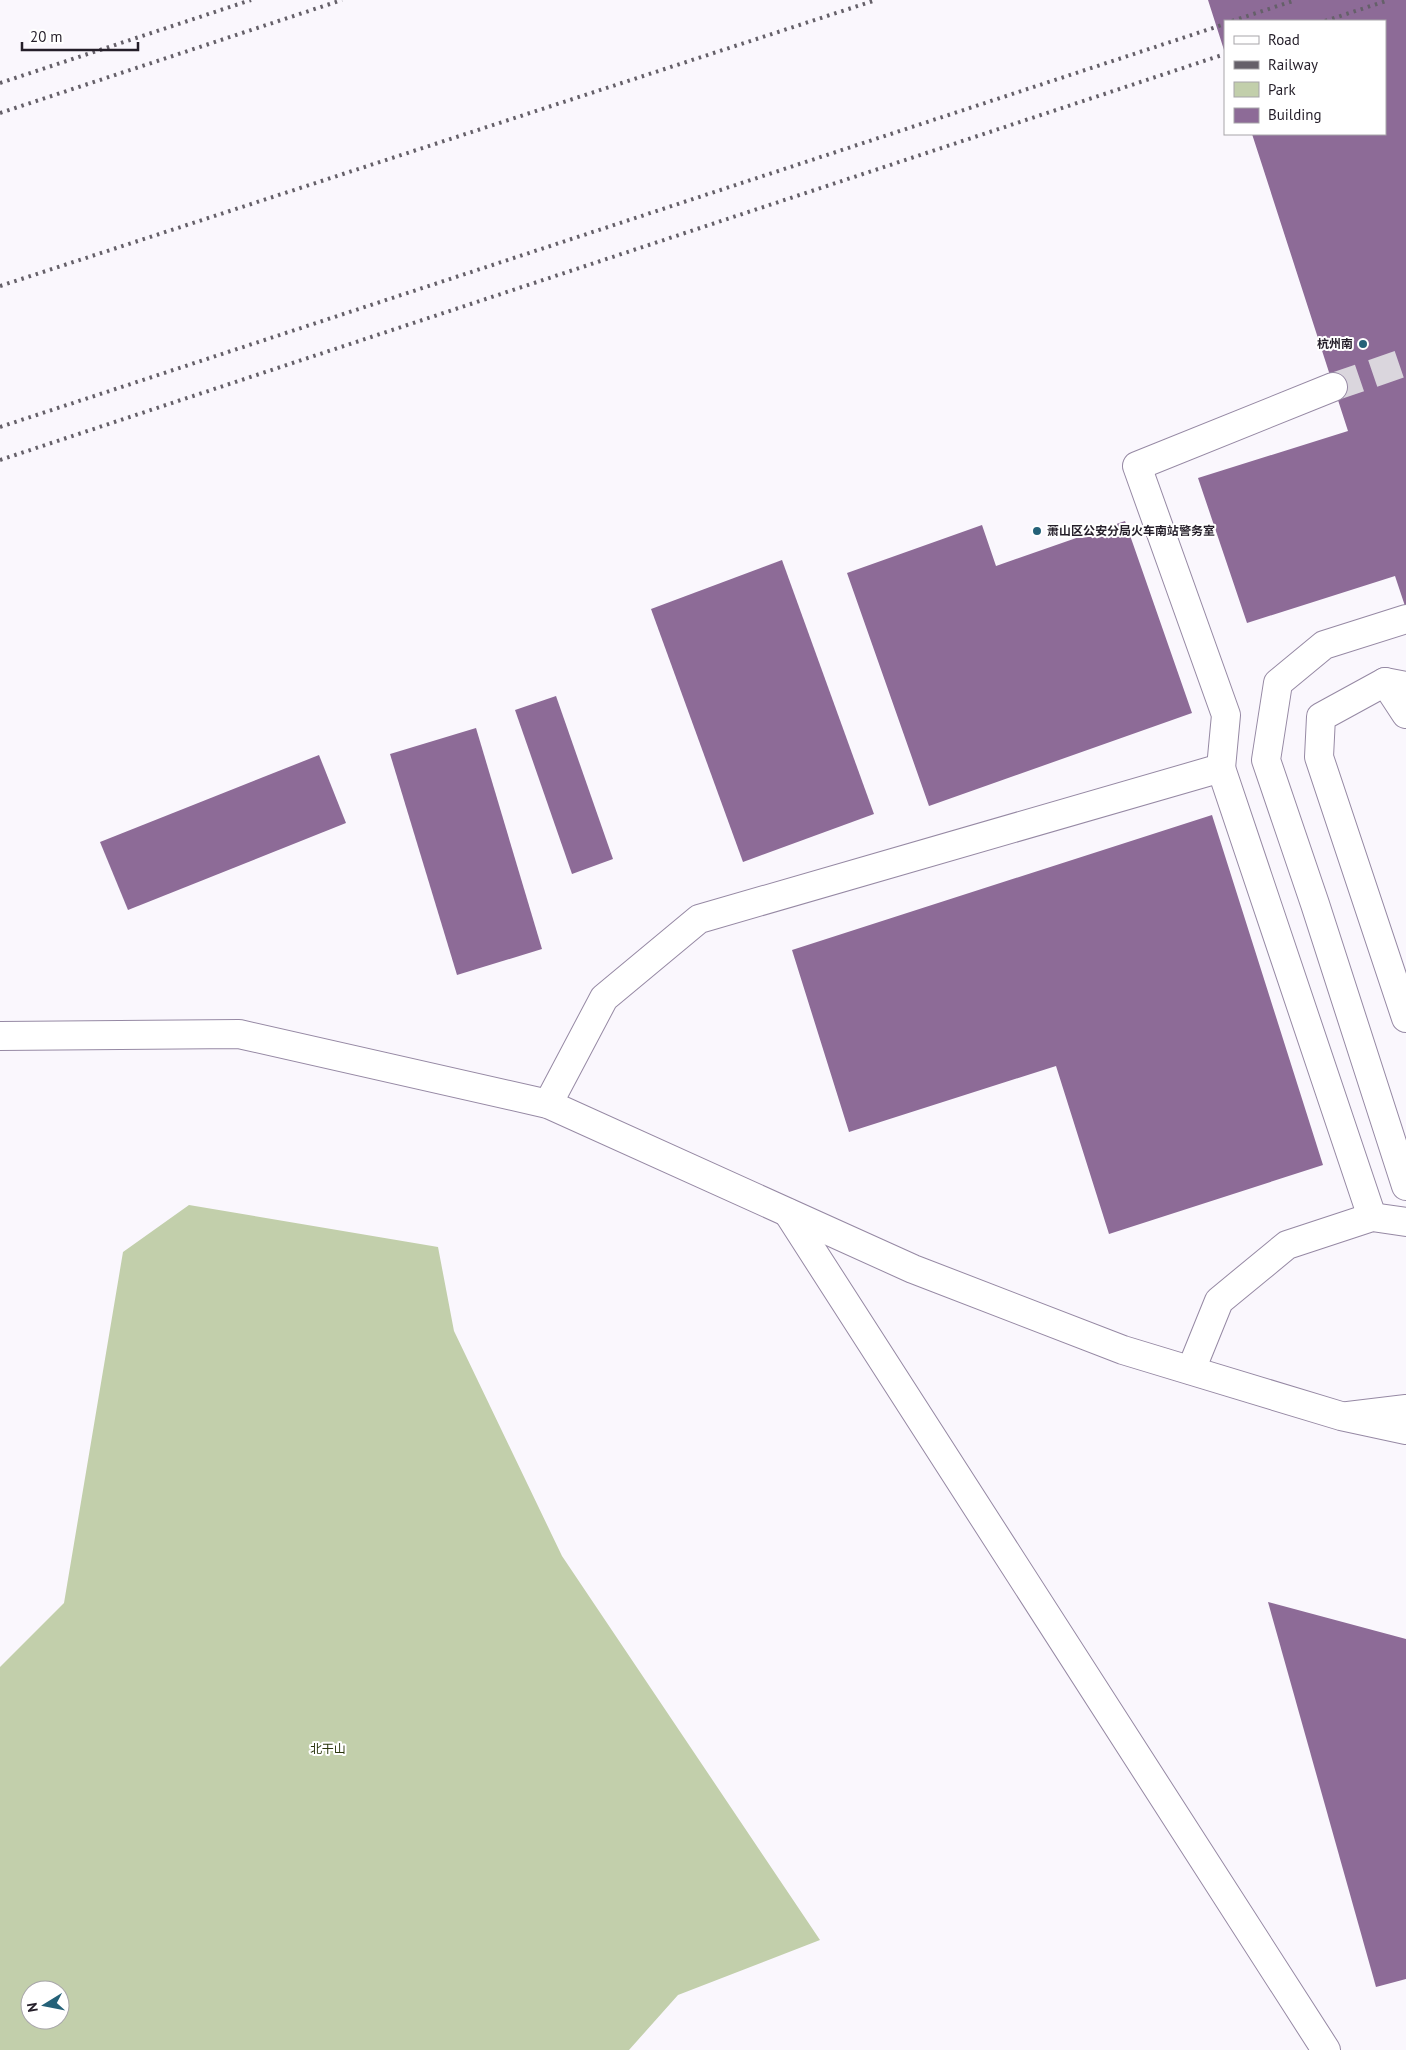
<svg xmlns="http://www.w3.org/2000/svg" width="1406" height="2050" viewBox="0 0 1406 2050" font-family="'PT Sans','Noto Sans SC',sans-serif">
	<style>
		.green { fill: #c2cfab; fill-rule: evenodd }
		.building { fill: #8d6b97 }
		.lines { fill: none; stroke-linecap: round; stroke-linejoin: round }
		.minor-tunnel { stroke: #dad6dd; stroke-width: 28; stroke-dasharray: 28 14; stroke-linecap: butt }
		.minor-casing { stroke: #9689a4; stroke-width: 30 }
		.major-casing { stroke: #9689a4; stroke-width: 30 }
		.minor { stroke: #fff; stroke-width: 28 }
		.major { stroke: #fff; stroke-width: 28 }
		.rail { stroke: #656069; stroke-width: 4; stroke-dasharray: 2.5 5; stroke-linecap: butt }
		.poi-dot { fill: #246178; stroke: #fff; stroke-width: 2 }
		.labels { text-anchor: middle; stroke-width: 4; stroke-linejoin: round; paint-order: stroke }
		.poi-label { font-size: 12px; font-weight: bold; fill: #241e29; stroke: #fff; text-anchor: end }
		.park-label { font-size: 12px; fill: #2a360d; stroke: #fff }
	</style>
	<rect width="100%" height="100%" fill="#faf7fd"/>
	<path class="green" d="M189,1205L438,1247L454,1331L562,1556L820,1940L678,1995L629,2050H0V1667L64,1603L123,1252ZM30,1990H60V2020H30Z"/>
	<g class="building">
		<polygon points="1208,0 1406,0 1406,609 1395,576 1247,623 1198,478 1348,431 1252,134 1385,134 1385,21 1225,21 1224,50"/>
		<polygon points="1125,521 1192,713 929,806 847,573 982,525 996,566"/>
		<polygon points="782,560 874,814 743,862 651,609"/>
		<polygon points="556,696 613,859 572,874 515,710"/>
		<polygon points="476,728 542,949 457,975 390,754"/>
		<polygon points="319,755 346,823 128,910 100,842"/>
		<polygon points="1212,815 1323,1165 1109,1234 1056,1066 849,1132 792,950"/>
		<polygon points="1268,1602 1406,1639 1406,1979 1376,1987"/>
	</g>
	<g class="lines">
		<polyline class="minor-tunnel" points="1333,387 1406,362"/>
		<defs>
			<g id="minor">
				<polyline points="1406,619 1324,645 1278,683 1266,760 1315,904 1406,1186"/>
				<polyline points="1385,682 1406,714"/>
				<polyline points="1406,686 1385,682 1321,717 1319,757 1406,1018"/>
				<polyline points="1221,768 1226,715 1137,466 1333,387"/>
				<polyline points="548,1104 604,998 699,919 1221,768 1372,1217"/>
				<polyline points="788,1213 1326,2050"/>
				<polyline points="1191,1370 1219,1301 1287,1245 1372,1217 1406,1222"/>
				<polyline points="1348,1416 1406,1409"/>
			</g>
			<polyline id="major" points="0,1036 239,1034 548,1104 913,1269 1123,1350 1341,1416 1406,1430"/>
		</defs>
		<use href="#minor" class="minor-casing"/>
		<use href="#major" class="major-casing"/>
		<use href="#minor" class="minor"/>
		<use href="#major" class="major"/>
		<g class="rail">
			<polyline points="1232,21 1296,0"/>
			<polyline points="1325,21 1389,0"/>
			<polyline points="0,83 251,0"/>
			<polyline points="0,113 342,0"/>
			<polyline points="0,286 876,0"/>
			<polyline points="0,427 1225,24"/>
			<polyline points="0,460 1225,54"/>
		</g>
	</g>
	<g class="poi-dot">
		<circle cx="1363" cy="344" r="5"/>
		<circle cx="1037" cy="531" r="5"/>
	</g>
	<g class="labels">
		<g class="poi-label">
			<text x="1353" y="348">杭州南</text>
			<text x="1047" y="535" text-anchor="start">萧山区公安分局火车南站警务室</text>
		</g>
		<g class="park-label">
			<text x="328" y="1753">北干山</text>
		</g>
	</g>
	<rect x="1224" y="20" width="162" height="115" fill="#ffffff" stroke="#a7a5a9"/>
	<rect x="1234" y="36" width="25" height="8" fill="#ffffff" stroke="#a7a5a9"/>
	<text x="1268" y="45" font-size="15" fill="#241e29">Road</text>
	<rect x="1234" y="61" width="25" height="8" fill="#656069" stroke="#a7a5a9"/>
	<text x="1268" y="70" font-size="15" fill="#241e29">Railway</text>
	<rect x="1234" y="82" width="25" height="15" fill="#c2cfab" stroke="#a7a5a9"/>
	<text x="1268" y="95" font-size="15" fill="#241e29">Park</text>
	<rect x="1234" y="108" width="25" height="15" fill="#8d6b97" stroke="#a7a5a9"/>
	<text x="1268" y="120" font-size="15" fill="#241e29">Building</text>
	<g transform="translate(45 2005) rotate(260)"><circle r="24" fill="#ffffff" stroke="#a7a5a9"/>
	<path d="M0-4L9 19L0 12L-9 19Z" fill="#246178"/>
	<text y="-8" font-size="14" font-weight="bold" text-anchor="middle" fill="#241e29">N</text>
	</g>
	<path d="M22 42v8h116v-8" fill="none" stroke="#241e29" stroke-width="2.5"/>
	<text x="30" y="42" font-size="15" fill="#241e29" stroke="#ffffff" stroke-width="4" paint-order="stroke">20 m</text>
</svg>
